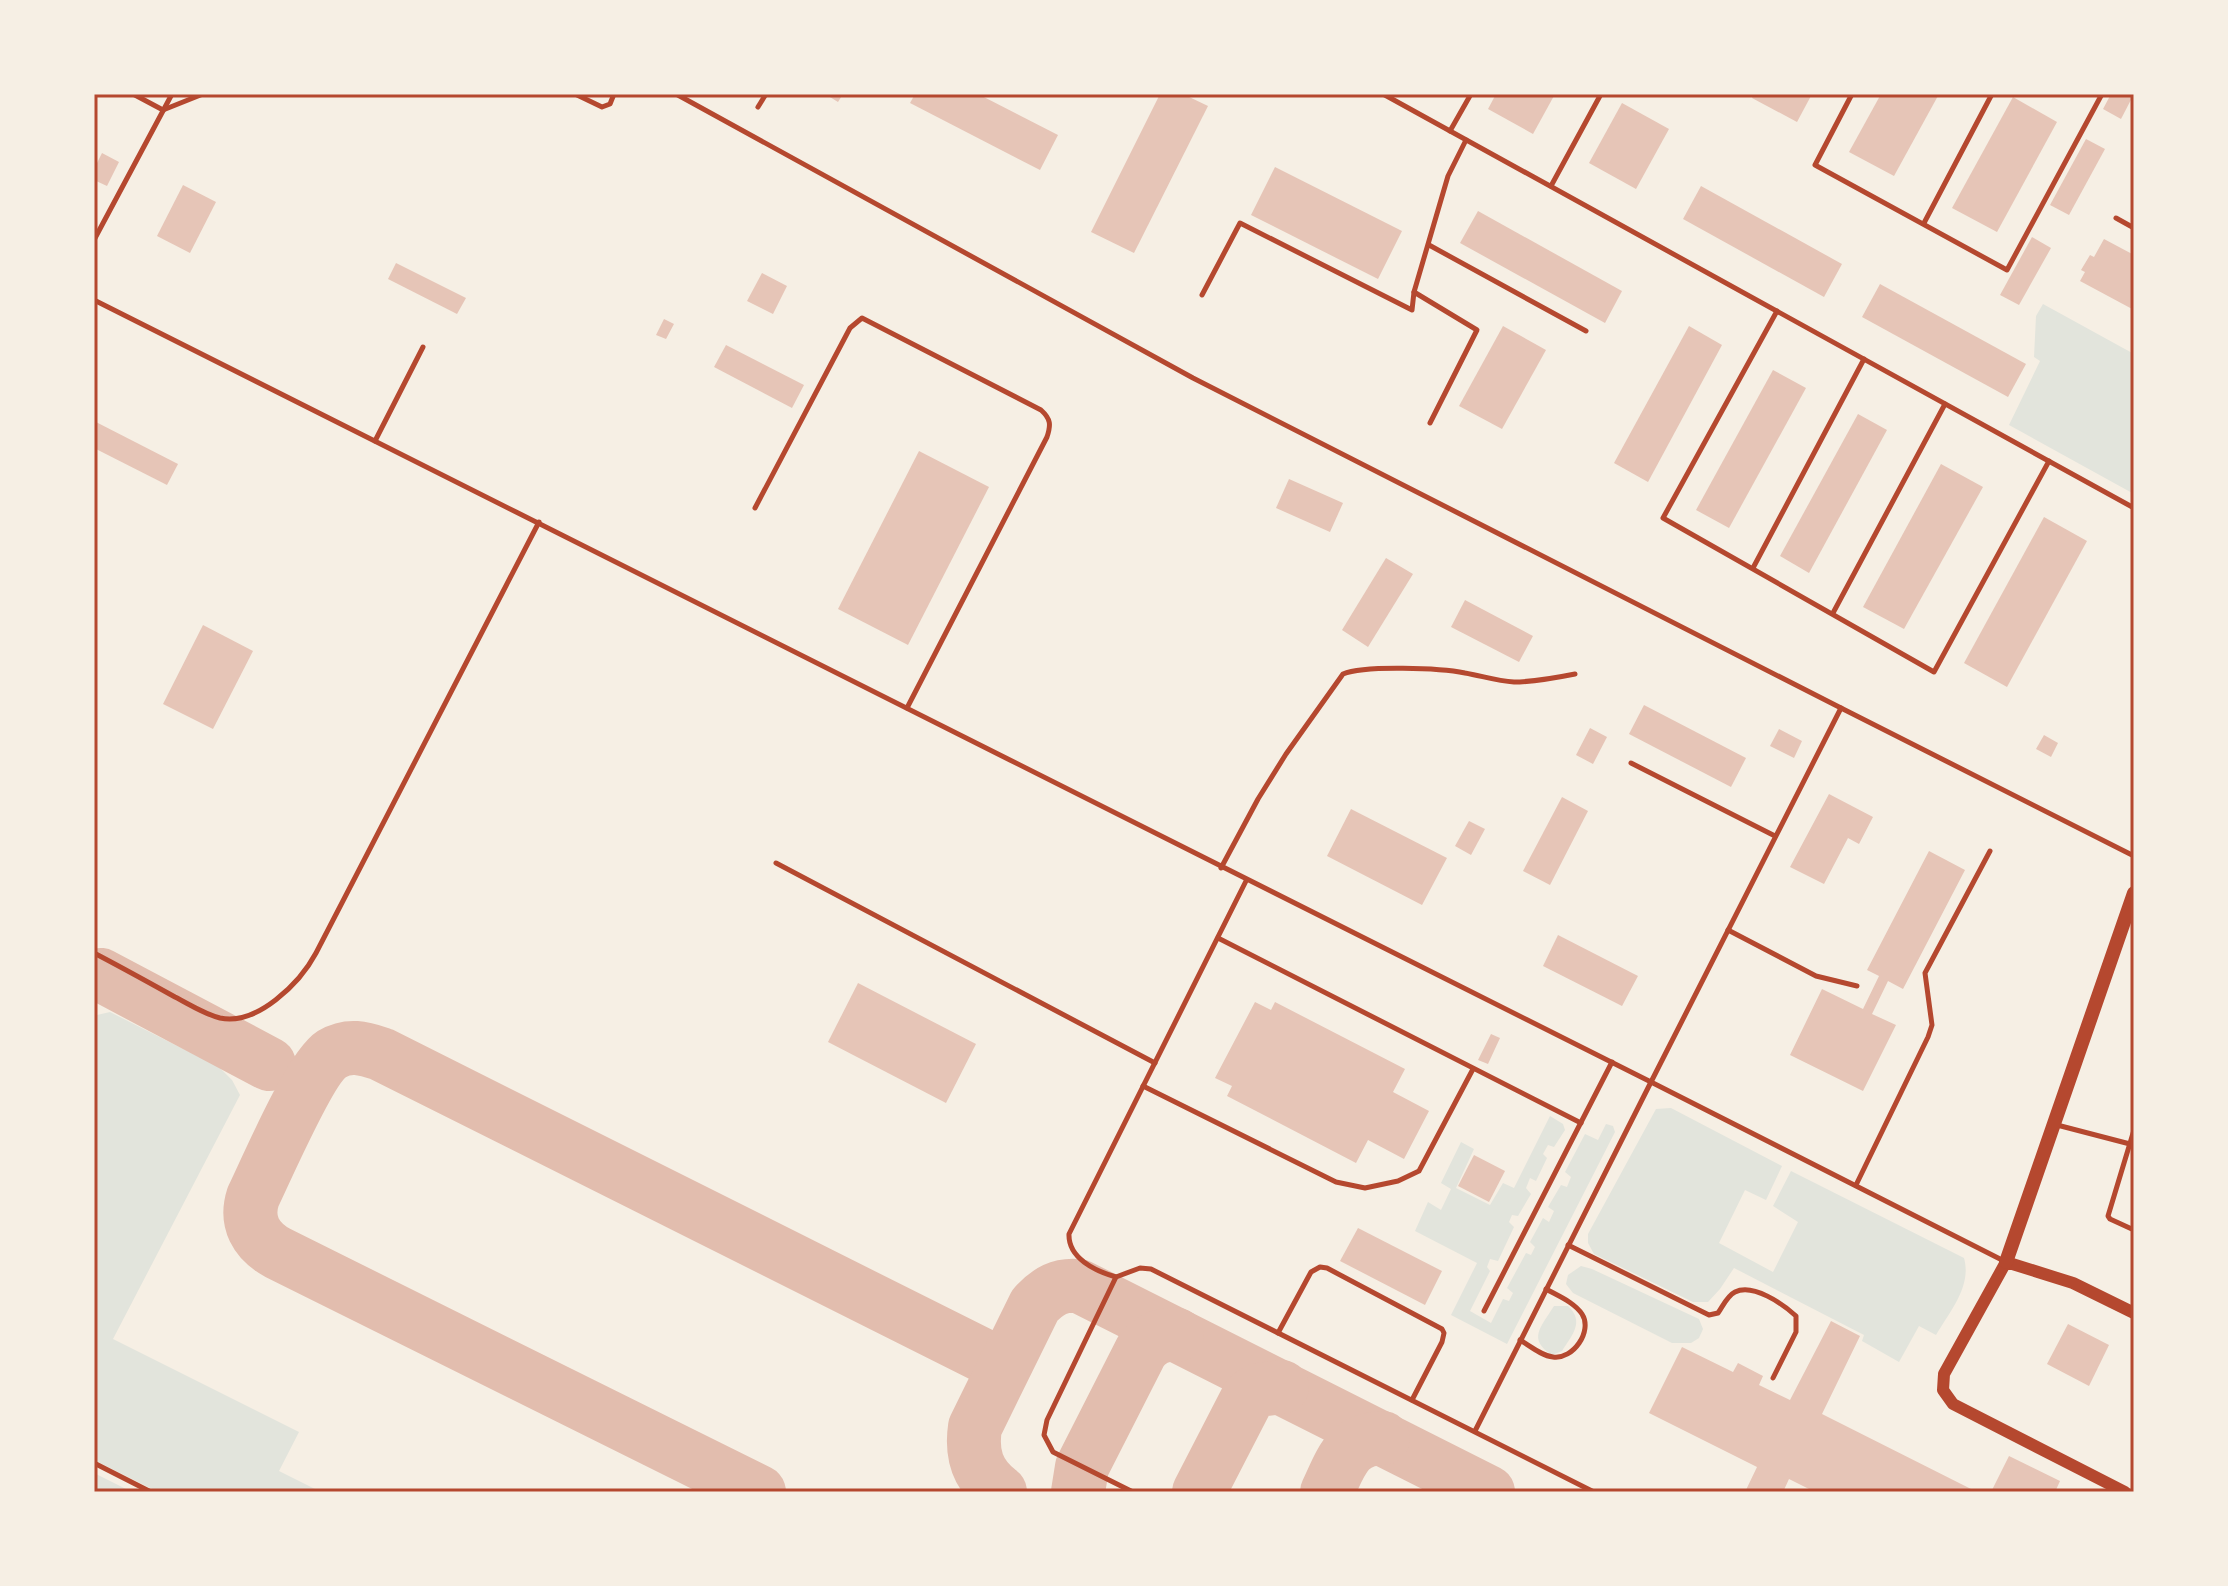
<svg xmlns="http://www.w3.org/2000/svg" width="2228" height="1586" viewBox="0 0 2228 1586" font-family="'Fira Sans Condensed',sans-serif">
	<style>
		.green { fill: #e2e4dc }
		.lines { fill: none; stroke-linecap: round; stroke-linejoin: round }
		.taxiway { stroke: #e2bdae; stroke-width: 54 }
		.building { fill: #e6c5b7 }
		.service { stroke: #b5482f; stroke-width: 5 }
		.tertiary { stroke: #b5482f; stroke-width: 12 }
		.secondary { stroke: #b5482f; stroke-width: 14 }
		.neatline { fill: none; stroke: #b5482f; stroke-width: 3 }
	</style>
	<rect width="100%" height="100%" fill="#f6efe4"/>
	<g class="green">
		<polygon points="2043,304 2134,354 2134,494 2009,425 2040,361 2034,357 2036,316"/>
		<polygon points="110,1012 219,1067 232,1080 240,1095 113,1339 299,1432 279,1471 321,1492 158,1492 94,1460 94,1019 97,1015"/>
		<path d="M1671,1108L1782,1166L1766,1200L1745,1190L1719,1243L1773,1272L1798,1222L1773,1206L1791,1171L1964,1258C1972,1286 1950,1311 1936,1335L1919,1326L1899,1362L1862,1341L1864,1335L1734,1268L1720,1289L1708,1302H1693L1594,1254L1588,1243V1234L1656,1109Z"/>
		<polygon points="1550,1116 1563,1124 1565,1130 1554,1147 1548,1145 1543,1154 1547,1158 1536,1181 1530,1178 1526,1188 1531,1194 1518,1216 1512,1215 1509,1222 1514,1227 1498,1261 1490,1259 1487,1267 1490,1271 1470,1311 1491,1323 1503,1299 1509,1301 1513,1293 1507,1288 1526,1253 1531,1255 1535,1247 1530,1242 1543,1218 1549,1222 1554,1211 1548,1207 1561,1185 1567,1187 1571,1177 1565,1172 1585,1134 1598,1140 1606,1124 1613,1126 1615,1132 1507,1344 1451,1315 1477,1263 1415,1231 1428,1202 1441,1210 1451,1189 1441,1183 1461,1142 1474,1149 1456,1188 1490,1205 1503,1183 1514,1188"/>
		<polygon points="1581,1266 1592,1269 1699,1319 1703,1329 1699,1338 1691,1343 1672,1343 1573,1293 1566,1284 1568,1275"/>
		<path d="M1554,1306H1568C1585,1322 1572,1335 1562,1351L1552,1355C1527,1339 1541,1327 1554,1306Z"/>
		<polygon points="94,1473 132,1492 94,1492"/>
	</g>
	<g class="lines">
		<g class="taxiway">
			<polyline points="101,975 269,1064"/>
			<path d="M759,1492L278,1253C256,1241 245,1222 253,1197C267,1168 310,1068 332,1054C349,1044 363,1048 381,1054L1004,1366"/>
			<path d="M1000,1492C977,1475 971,1454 975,1427L1035,1305C1048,1291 1060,1284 1079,1286L1488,1492"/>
			<path d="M1078,1492L1082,1467L1141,1351C1150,1339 1162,1334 1177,1335"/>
			<polyline points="1199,1492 1248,1397 1258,1390 1282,1387"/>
			<path d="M1327,1492C1341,1463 1346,1439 1383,1438"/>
		</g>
	</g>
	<g class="building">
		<polygon points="825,94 843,94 838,102"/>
		<polygon points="915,94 978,94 1058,135 1040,170 910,103"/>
		<polygon points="1160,94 1183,94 1208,106 1134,253 1091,232"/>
		<polygon points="1496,94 1555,94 1533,134 1488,109"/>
		<polygon points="1754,94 1812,94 1797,122 1752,98"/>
		<polygon points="1881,94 1939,94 1894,176 1849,152"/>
		<polygon points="2111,94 2134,94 2121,119 2103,109"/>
		<polygon points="2013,97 2057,122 1997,232 1952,208"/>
		<polygon points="1622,103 1669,129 1636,189 1589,163"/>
		<polygon points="2086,139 2105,149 2069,215 2050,205"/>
		<polygon points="102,153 119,162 107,186 94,180 94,169"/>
		<polygon points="1275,167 1402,231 1378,279 1251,215"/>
		<polygon points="183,185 216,202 190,253 157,236"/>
		<polygon points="1701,186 1842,264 1824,297 1683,219"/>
		<polygon points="1478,211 1622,291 1605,323 1460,243"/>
		<polygon points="2032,237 2051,248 2019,305 2000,295"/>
		<polygon points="2104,239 2134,255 2134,310 2080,281 2085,272 2081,270 2090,255 2094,257"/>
		<polygon points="396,263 466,298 457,314 388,279"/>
		<polygon points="762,273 787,286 773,314 747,301"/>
		<polygon points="1880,284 2026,364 2008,397 1862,317"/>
		<polygon points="664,319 674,324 666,339 656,335"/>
		<polygon points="1503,326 1546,350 1502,429 1459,406"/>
		<polygon points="1689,326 1722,345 1648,482 1614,463"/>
		<polygon points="726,345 804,385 792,408 714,367"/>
		<polygon points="1773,370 1806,388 1729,528 1696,510"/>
		<polygon points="1858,414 1887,430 1809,573 1780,556"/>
		<polygon points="94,421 178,464 167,485 94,448"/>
		<polygon points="919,451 989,487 908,645 838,609"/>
		<polygon points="1941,464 1983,487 1904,629 1863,607"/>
		<polygon points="1289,479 1343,503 1330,532 1276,508"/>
		<polygon points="2044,517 2087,541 2007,687 1964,663"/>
		<polygon points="1386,558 1413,574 1368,647 1342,630"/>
		<polygon points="1465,600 1533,636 1519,662 1451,627"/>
		<polygon points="203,625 253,651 213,729 163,704"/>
		<polygon points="1644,705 1746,758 1731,787 1629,734"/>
		<polygon points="1590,728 1607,737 1593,764 1576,755"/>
		<polygon points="1779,729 1802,741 1794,758 1770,746"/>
		<polygon points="2044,735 2058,743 2051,757 2036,749"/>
		<polygon points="1829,794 1873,817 1859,844 1848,838 1824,884 1790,867"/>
		<polygon points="1562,797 1588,811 1550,885 1523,871"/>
		<polygon points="1351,809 1447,858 1422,905 1327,856"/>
		<polygon points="1469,821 1485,829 1471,855 1455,846"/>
		<polygon points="1929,851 1965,870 1903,989 1888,981 1872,1014 1896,1025 1863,1091 1790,1055 1822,989 1863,1009 1879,976 1867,970"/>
		<polygon points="1558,935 1638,976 1622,1006 1543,966"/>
		<polygon points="858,983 976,1044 946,1103 828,1042"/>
		<polygon points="1255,1002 1271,1010 1275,1002 1405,1069 1393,1092 1429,1111 1404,1159 1368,1140 1356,1163 1227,1096 1232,1086 1215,1078"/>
		<polygon points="1491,1034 1500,1038 1488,1064 1478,1060"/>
		<polygon points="1474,1155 1505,1171 1489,1202 1458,1186"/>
		<polygon points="1358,1228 1442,1271 1425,1305 1340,1261"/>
		<polygon points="1831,1321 1860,1336 1822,1414 1977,1492 1815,1492 1789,1479 1783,1492 1745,1492 1757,1467 1649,1413 1682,1347 1733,1372 1738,1363 1763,1376 1759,1385 1790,1400"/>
		<polygon points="2068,1324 2109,1345 2089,1386 2047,1364"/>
		<polygon points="2009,1456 2060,1481 2055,1492 1991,1492"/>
	</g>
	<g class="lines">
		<g class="service">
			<polyline points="133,94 163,110 203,94"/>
			<polyline points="575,94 602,107 610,104 614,94"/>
			<polyline points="676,94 1193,378 1841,708"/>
			<polyline points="1383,94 2134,508"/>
			<polyline points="1852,94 1815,165 2007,270 2102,94"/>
			<polyline points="758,107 766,94"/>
			<polyline points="1450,131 1471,94"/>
			<polyline points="1551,186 1601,94"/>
			<polyline points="2116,218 2134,228"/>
			<polyline points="1924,223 1992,94"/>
			<polyline points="94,240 172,94"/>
			<polyline points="1429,245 1586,331"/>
			<polyline points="1414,292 1477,330 1430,423"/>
			<polyline points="1202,295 1240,223 1412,310 1414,292 1448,176 1466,140"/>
			<polyline points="94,300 1651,1082 1841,708 2134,856"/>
			<polyline points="1777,311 1663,518 1934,672 2049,461"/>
			<polyline points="375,441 423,347"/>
			<path d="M755,508L850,328L862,318L1041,410C1051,419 1051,425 1047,437L907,708"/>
			<polyline points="1753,568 1864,359"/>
			<polyline points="1833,613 1945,404"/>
			<polyline points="1631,763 1775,836"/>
			<polyline points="776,863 1155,1063"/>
			<path d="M1221,868L1258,799L1286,754L1343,674C1364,665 1441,668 1465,673C1482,676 1497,681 1514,682C1534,682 1555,678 1575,674"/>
			<path d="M1246,881L1069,1234C1068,1258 1095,1271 1116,1277L1140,1268L1151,1269L1594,1492"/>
			<polyline points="1728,930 1816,976 1857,986"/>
			<polyline points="1218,938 1581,1123"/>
			<path d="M94,953C121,967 148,982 175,997C189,1004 204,1014 220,1018C257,1026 300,983 316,953L539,522"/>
			<polyline points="1143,1086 1336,1182 1365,1188 1398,1181 1419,1171 1473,1069"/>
			<polyline points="2057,1125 2130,1144"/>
			<polyline points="2134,1130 2108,1216 2110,1219 2134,1230"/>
			<polyline points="1856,1185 1928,1037 1932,1025 1925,973 1990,851"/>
			<path d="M1568,1245L1709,1315L1718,1313C1723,1306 1727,1296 1735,1292C1753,1283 1783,1304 1796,1316V1332L1773,1378"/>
			<polyline points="1116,1277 1047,1420 1044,1435 1053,1452 1133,1492"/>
			<polyline points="1484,1311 1612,1062"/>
			<polyline points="1278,1333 1311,1272 1320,1267 1327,1268 1442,1329 1444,1333 1442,1342 1412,1400"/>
			<path d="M1520,1340C1530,1346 1542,1356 1553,1357C1573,1360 1593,1331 1582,1314C1574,1302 1558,1296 1546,1289"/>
			<polyline points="1475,1431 1651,1082 2004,1261"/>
			<polyline points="94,1463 151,1492"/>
		</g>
		<polyline class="tertiary" points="2125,1492 1953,1404 1943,1390 1944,1374 2006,1262 2073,1283 2134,1313"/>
		<polyline class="secondary" points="2006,1262 2134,893"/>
	</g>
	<rect width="2228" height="1586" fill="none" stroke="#f6efe4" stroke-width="192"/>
	<rect x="96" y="96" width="2036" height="1394" class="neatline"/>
</svg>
